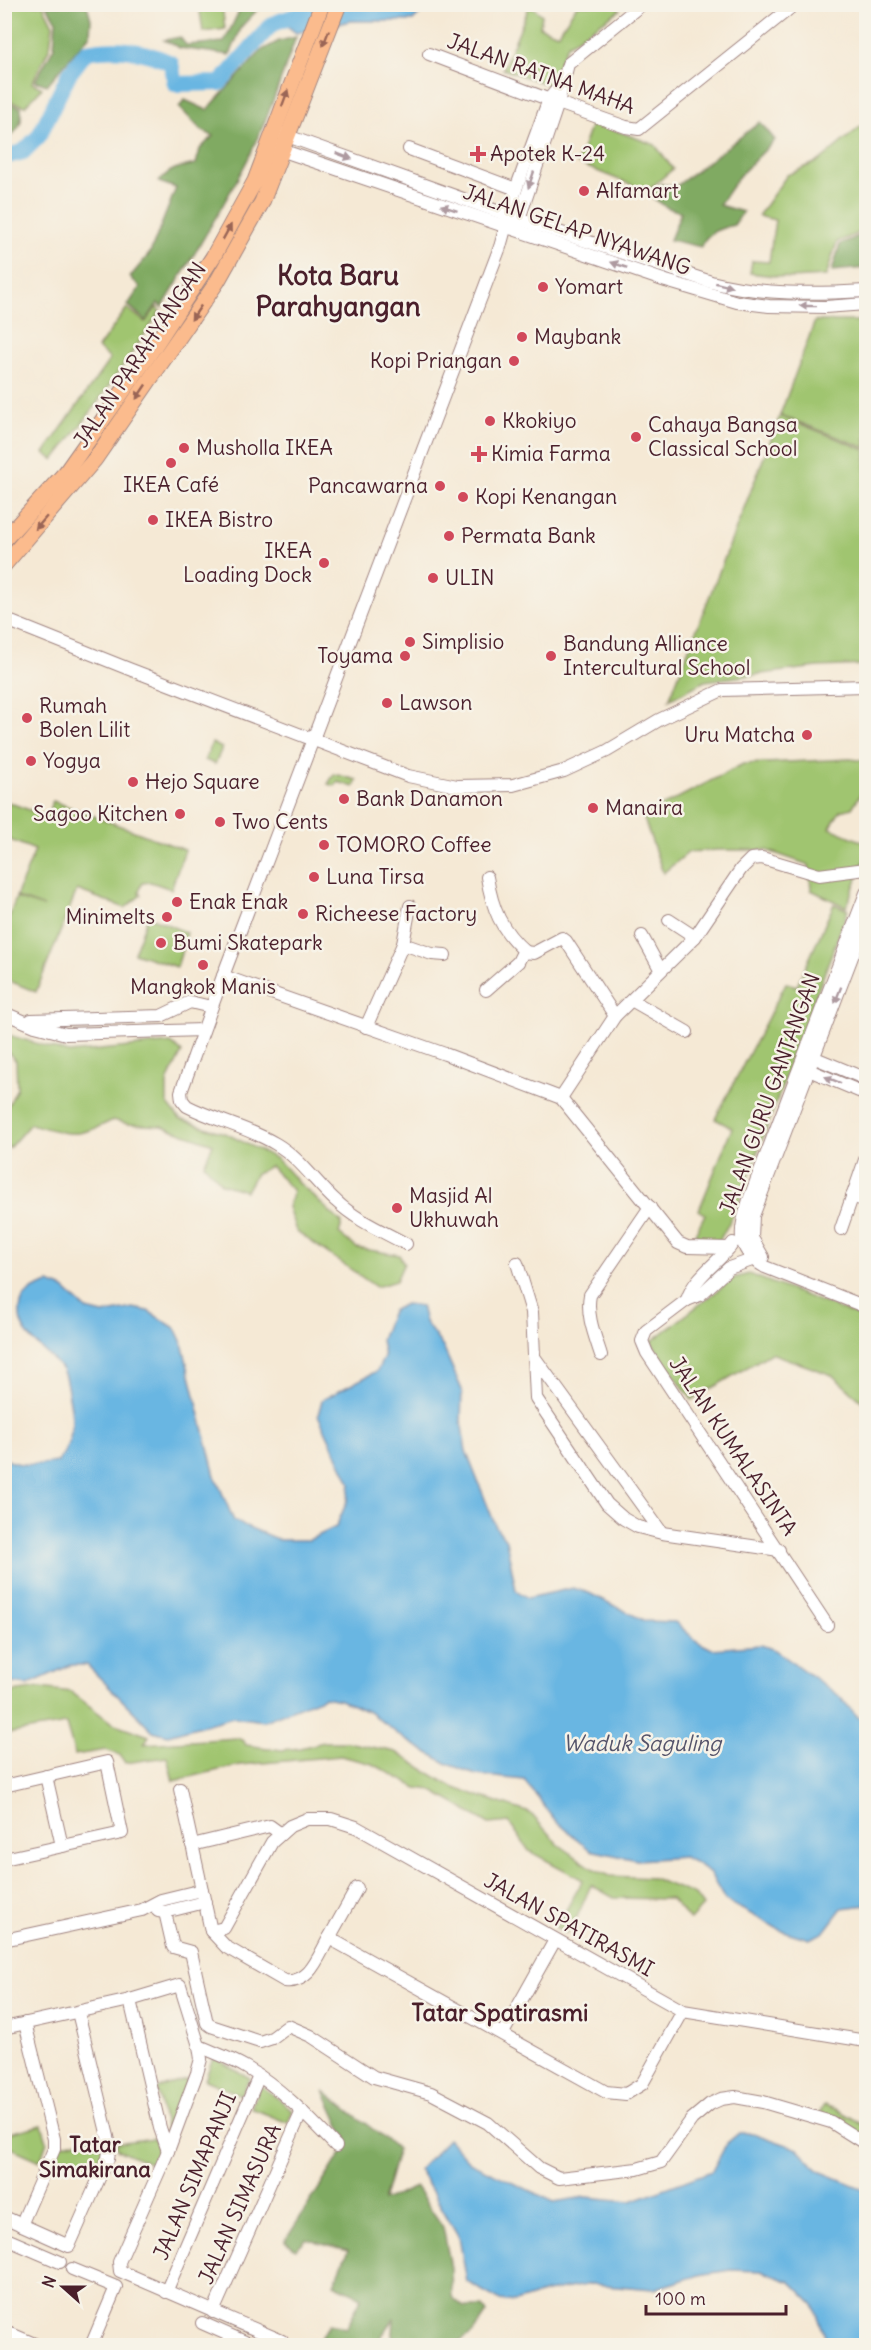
<svg xmlns="http://www.w3.org/2000/svg" width="871" height="2350" viewBox="0 0 871 2350" font-family="Delius,sans-serif">
	<style>
		.green { fill: #a0c570; stroke: #75724e; stroke-width: 1.5 }
		.forest { fill: #80aa62; stroke: #656446; stroke-width: 1.5 }
		.water { fill: #69b6e2; stroke: #5a6a86; stroke-width: 1.5 }
		.lines { fill: none; stroke-linecap: round; stroke-linejoin: round }
		.river { stroke: #69b6e2; stroke-width: 16 }
		.minor-casing { stroke: #a08480; stroke-width: 14 }
		.major-casing { stroke: #a08480; stroke-width: 17 }
		.minor { stroke: #fff; stroke-width: 12 }
		.major { stroke: #fbbb8d; stroke-width: 15 }
		.oneway { fill: #9a6557 }
		.oneway2 { fill: #ae9aa0 }
		.poi-dot { fill: #d1495b; stroke: #f7f3e8; stroke-width: 2 }
		.labels { text-anchor: middle; stroke-width: 5; stroke-linejoin: round; paint-order: stroke }
		.street-label { font-size: 21px; fill: #4a1f2b; stroke: #f7f3e8 }
		.poi-label { font-size: 21px; fill: #4a1f2b; stroke: #f7f3e8; text-anchor: start }
		.water-label { font-size: 22px; font-style: italic; fill: #55546b; stroke: #f7f3e8 }
		.neighbourhood-label { font-size: 22px; font-weight: bold; fill: #4a1f2b; stroke: #f7f3e8 }
		.quarter-label { font-size: 24px; font-weight: bold; fill: #4a1f2b; stroke: #f7f3e8 }
		.district-label { font-size: 27px; font-weight: bold; fill: #4a1f2b; stroke: #f7f3e8 }
	</style>
	<rect width="100%" height="100%" fill="#f7f3e8"/>
	<filter id="ink" filterUnits="userSpaceOnUse"><feTurbulence type="fractalNoise" baseFrequency=".0167" numOctaves="2"/><feDisplacementMap in="SourceGraphic" scale="12" xChannelSelector="R" yChannelSelector="G"/><feConvolveMatrix kernelMatrix="1 2 1 2 8 2 1 2 1" color-interpolation-filters="sRGB"/></filter>
	<filter id="wash" filterUnits="userSpaceOnUse"><feTurbulence type="fractalNoise" baseFrequency=".008" numOctaves="4" result="noise"/><feDisplacementMap in="SourceGraphic" scale="24" xChannelSelector="R" yChannelSelector="G"/><feGaussianBlur stdDeviation="1.35" result="paint"/><feColorMatrix in="noise" values="0 0 0 0 0 0 0 0 0 0 0 0 0 0 0 0 0 1.4 0 .05"/><feComposite in="paint" operator="in"/></filter>
	<g filter="url(#wash)">
		<rect width="100%" height="100%" fill="#f5e9d5"/>
		<g class="green">
			<polygon points="5,4 43,5 53,25 50,47 32,83 42,88 25,106 5,100"/>
			<polygon points="199,5 222,5 225,29 203,32"/>
			<polygon points="530,5 542,15 540,27 558,34 577,5 617,5 620,10 567,45 549,85 503,69"/>
			<polygon points="592,122 655,145 673,169 647,191 577,163"/>
			<polygon points="866,122 866,230 837,242 826,276 790,278 750,273 752,261 769,262 775,220 758,216 787,175 819,161"/>
			<polygon points="157,307 160,312 93,409 54,460 44,453 110,359 98,348 127,308 145,322"/>
			<polygon points="815,321 866,321 866,448 780,415"/>
			<polygon points="780,416 866,450 866,665 818,667 705,681 669,700"/>
			<polygon points="212,743 222,748 215,764 205,760"/>
			<polygon points="850,759 866,761 865,787 852,808 840,811 830,828 866,843 866,856 846,907 811,890 809,865 766,850 718,850 689,852 663,873 643,816 743,764"/>
			<polygon points="334,774 357,780 354,787 338,782 335,786 328,784"/>
			<polygon points="5,801 46,816 53,801 185,850 171,889 151,882 142,883 139,892 141,895 125,908 77,890 36,992 5,979 5,928 16,898 44,907 16,897 35,850 5,838"/>
			<polygon points="834,904 848,910 736,1210 718,1243 709,1244 695,1234 705,1214 699,1210 732,1128 715,1119 786,983 797,986"/>
			<polygon points="148,916 187,933 177,967 134,953"/>
			<path d="M5,1034L69,1053L171,1043L182,1052L167,1082V1103L180,1119L227,1134L277,1159L298,1182L342,1223L339,1234L357,1248L399,1255L404,1263L396,1281L376,1287L296,1231L288,1207L293,1191L270,1166L255,1175L246,1191L222,1184L204,1164L213,1144L162,1126L128,1124L113,1120C74,1140 70,1134 30,1124L9,1148L5,1146V1112L17,1088L16,1061L5,1049Z"/>
			<polygon points="749,1274 866,1319 866,1405 832,1375 771,1353 692,1400 651,1342 734,1278"/>
			<polygon points="40,1688 71,1692 112,1723 149,1736 144,1744 237,1738 244,1741 246,1745 282,1750 300,1748 324,1742 347,1742 396,1752 452,1787 530,1813 558,1844 592,1868 610,1876 653,1878 695,1895 703,1906 690,1920 671,1899 614,1898 591,1885 577,1917 566,1933 556,1928 583,1880 529,1851 509,1822 489,1824 431,1790 417,1788 373,1764 341,1756 240,1765 173,1781 167,1757 125,1763 120,1755 106,1750 75,1755 66,1724 5,1734 5,1693"/>
			<polygon points="216,2059 250,2078 241,2095 205,2080 212,2060"/>
			<polygon points="193,2078 167,2136 157,2088"/>
			<polygon points="260,2085 293,2110 288,2123 251,2108"/>
			<polygon points="824,2105 838,2110 866,2126 866,2139 818,2115"/>
			<polygon points="42,2125 47,2141 40,2161 5,2145 5,2134"/>
			<polygon points="99,2136 103,2150 95,2171 56,2155 60,2145"/>
			<polygon points="154,2138 158,2155 154,2165 117,2149 116,2143"/>
		</g>
		<g class="forest">
			<polygon points="46,5 87,5 91,19 90,35 47,85 35,81 54,47 56,21"/>
			<polygon points="242,5 262,5 242,26 230,55 180,48 164,40 180,37 186,45 224,42"/>
			<path d="M296,37C281,79 267,121 247,161C221,211 191,260 162,308L158,303L146,321L128,305L140,287L130,277L150,253L176,188L159,182C169,168 180,167 196,164L200,149L213,136L201,130L179,107L185,100L207,110L262,50L279,41Z"/>
			<path d="M5,102L21,107C23,124 19,131 5,140Z"/>
			<path d="M760,122L775,140L739,176L719,205L743,212L734,225C718,229 707,232 701,247L670,240L681,212L668,208L653,198V188L661,184L675,187Z"/>
			<polygon points="866,233 866,268 832,271 840,244"/>
			<polygon points="324,2091 398,2149 383,2201 416,2187 443,2227 451,2268 452,2297 464,2307 482,2307 487,2313 475,2331 455,2345 392,2345 394,2319 375,2345 328,2345 319,2339 330,2324 346,2328 362,2297 334,2284 348,2250 306,2239 296,2249 285,2241 348,2143"/>
		</g>
		<g class="water">
			<polygon points="353,4 428,5 413,21 351,21 296,33 282,22 282,14 305,5"/>
			<path d="M49,1283L64,1289L87,1310L103,1314L133,1308L148,1311L175,1328L182,1343L215,1476L234,1521L279,1540H309L336,1527L348,1499L350,1483L318,1415L322,1400L377,1371L384,1357L381,1340L392,1311L405,1304L421,1306L425,1322L443,1347L462,1390L461,1421L466,1451L496,1527L506,1540L516,1590L528,1598L573,1588L589,1593L645,1621L675,1622L698,1642L712,1649L761,1645L775,1650L838,1695L859,1718L866,1719V1905L842,1908L823,1933L809,1939L780,1930L725,1900L710,1874L698,1864L684,1857L637,1860L590,1850L555,1820L524,1780L476,1775L446,1763L406,1740L369,1712L340,1700L324,1697L264,1721L233,1717L168,1735L153,1731L87,1665H71L27,1685L5,1682V1459C22,1468 40,1464 58,1462C75,1439 74,1419 68,1392C67,1386 66,1376 62,1370C47,1348 13,1336 21,1304C25,1291 37,1287 49,1283Z"/>
			<polygon points="739,2133 753,2133 798,2149 819,2171 866,2190 866,2345 828,2345 814,2305 791,2282 761,2271 730,2270 699,2275 654,2289 592,2284 546,2292 515,2302 499,2300 467,2282 459,2237 419,2169 448,2139 469,2162 554,2202 585,2197 631,2201 712,2171 727,2143"/>
		</g>
		<g class="lines">
			<path class="river" d="M4,157L23,152L39,136L69,74L86,52C117,46 143,50 171,63L175,84L220,83L272,24L303,13"/>
		</g>
	</g>
	<g filter="url(#ink)">
		<g class="lines">
			<defs>
				<g id="minor">
					<polyline points="429,54 558,103 626,127 639,129 795,4"/>
					<path d="M282,134L519,219L711,282C762,295 814,294 866,291"/>
					<polyline points="275,148 666,281 737,302 769,306 825,307 866,304"/>
					<polyline points="409,149 516,189"/>
					<polyline points="517,225 558,103 568,64 642,4"/>
					<polyline points="4,619 129,669 408,776 457,786 513,785 564,771 607,751 659,720 722,690 866,686"/>
					<path d="M487,877C492,908 501,931 526,952"/>
					<path d="M866,893L749,1200C740,1229 734,1249 765,1267L866,1307"/>
					<polyline points="669,920 695,937"/>
					<polyline points="642,936 660,969"/>
					<polyline points="403,944 432,954 445,955"/>
					<polyline points="223,976 445,1054 561,1098 615,1016 695,937 741,869 751,859 762,858 819,875 866,869"/>
					<polyline points="486,990 518,962 523,952 534,953 562,938 566,941 615,1016"/>
					<polyline points="633,1001 687,1032"/>
					<polyline points="4,1013 35,1026 66,1034 203,1030"/>
					<polyline points="31,1020 161,1016 190,1002 211,1007"/>
					<polyline points="366,1027 403,944 410,906"/>
					<polyline points="808,1055 866,1079"/>
					<polyline points="804,1068 866,1094"/>
					<polyline points="561,1098 678,1243 687,1247 729,1248"/>
					<polyline points="852,1196 866,1201"/>
					<polyline points="841,1229 866,1157"/>
					<path d="M406,1244C382,1231 356,1220 336,1201C315,1182 300,1158 276,1144C248,1127 216,1121 187,1106L182,1100L181,1092L223,976L500,247L516,189L549,99L561,85"/>
					<polyline points="759,1252 752,1260 729,1268 700,1295 687,1300 679,1306 646,1331 642,1341 647,1353 827,1625"/>
					<polyline points="763,1257 752,1238 753,1216 866,920"/>
					<polyline points="517,1263 532,1312 536,1398 607,1504 624,1519 638,1527 662,1533 779,1550"/>
					<path d="M687,1300C694,1276 719,1263 733,1243"/>
					<path d="M601,1355C595,1336 586,1315 590,1295L650,1207"/>
					<polyline points="535,1358 662,1533"/>
					<polyline points="46,1776 62,1846"/>
					<polyline points="4,1786 107,1762 122,1833 4,1859"/>
					<path d="M180,1789L211,1931L226,1947L285,1981C310,1984 318,1957 329,1938L606,2092L626,2094L642,2084L683,2011"/>
					<polyline points="192,1845 270,1826 281,1834"/>
					<polyline points="158,1911 165,1912 205,1902"/>
					<polyline points="165,1912 173,1947 191,1952 207,2023 211,2026 260,2042 272,2038 288,2026 311,2036 374,2077 431,2093 488,2123 539,2168 559,2178 637,2169 661,2162 692,2119 710,2104 721,2099 735,2097 763,2102 831,2122 866,2144"/>
					<polyline points="211,1931 224,1928 272,1842 290,1826 307,1819 331,1819 356,1827 683,2011 866,2041"/>
					<polyline points="329,1938 357,1888"/>
					<polyline points="4,1940 142,1910 161,1900 202,1890"/>
					<polyline points="130,2000 160,2128 168,2151"/>
					<polyline points="4,2028 130,2000 180,1985 199,2046 201,2059 197,2073 168,2151 119,2262 120,2271 282,2341 284,2346"/>
					<polyline points="503,2033 555,1940"/>
					<path d="M199,2046C215,2053 232,2059 247,2068C281,2088 309,2118 336,2146"/>
					<polyline points="4,2217 69,2246 108,2158 110,2145 78,2012"/>
					<polyline points="21,2225 54,2149 54,2139 25,2023"/>
					<polyline points="4,2238 60,2262"/>
					<polyline points="72,2269 116,2287 91,2346"/>
					<polyline points="166,2292 259,2076"/>
					<polyline points="213,2312 302,2111"/>
					<polyline points="202,2323 254,2346"/>
					<polyline points="4,2331 39,2346"/>
				</g>
				<g id="major">
					<polyline points="4,540 66,472 148,356 213,257 255,181 322,4"/>
					<polyline points="4,565 95,459 217,282 262,202 339,4"/>
				</g>
			</defs>
			<use href="#minor" class="minor-casing"/>
			<use href="#major" class="major-casing"/>
			<use href="#minor" class="minor"/>
			<use href="#major" class="major"/>
		</g>
		<defs><path id="oneway-solid" d="M-6-.8H1V-3.2L6.5 0L1 3.2V.8H-6Z" transform="scale(1.5)"/></defs>
		<g class="oneway">
			<use href="#oneway-solid" transform="translate(326 38) rotate(111)"/>
			<use href="#oneway-solid" transform="translate(285 98) rotate(-70)"/>
			<use href="#oneway-solid" transform="translate(227 232) rotate(-61)"/>
			<use href="#oneway-solid" transform="translate(196 313) rotate(124)"/>
			<use href="#oneway-solid" transform="translate(141 392) rotate(124)"/>
			<use href="#oneway-solid" transform="translate(41 523) rotate(131)"/>
		</g>
		<g class="oneway2">
			<use href="#oneway-solid" transform="translate(344 156) rotate(20)"/>
			<use href="#oneway-solid" transform="translate(531 180) rotate(109)"/>
			<use href="#oneway-solid" transform="translate(449 208) rotate(-161)"/>
			<use href="#oneway-solid" transform="translate(619 265) rotate(-161)"/>
			<use href="#oneway-solid" transform="translate(724 285) rotate(14)"/>
			<use href="#oneway-solid" transform="translate(808 306) rotate(-179)"/>
			<use href="#oneway-solid" transform="translate(838 995) rotate(111)"/>
			<use href="#oneway-solid" transform="translate(833 1080) rotate(-158)"/>
		</g>
	</g>
	<g class="poi-dot">
		<path d="M475 145h6v6h6v6h-6v6h-6v-6h-6v-6h6z"/>
		<circle cx="584" cy="191" r="6"/>
		<circle cx="543" cy="287" r="6"/>
		<circle cx="522" cy="337" r="6"/>
		<circle cx="514" cy="361" r="6"/>
		<circle cx="490" cy="421" r="6"/>
		<circle cx="636" cy="437" r="6"/>
		<circle cx="184" cy="448" r="6"/>
		<path d="M476 445h6v6h6v6h-6v6h-6v-6h-6v-6h6z"/>
		<circle cx="171" cy="463" r="6"/>
		<circle cx="440" cy="486" r="6"/>
		<circle cx="463" cy="497" r="6"/>
		<circle cx="153" cy="520" r="6"/>
		<circle cx="449" cy="536" r="6"/>
		<circle cx="324" cy="563" r="6"/>
		<circle cx="433" cy="578" r="6"/>
		<circle cx="410" cy="642" r="6"/>
		<circle cx="405" cy="656" r="6"/>
		<circle cx="551" cy="656" r="6"/>
		<circle cx="387" cy="703" r="6"/>
		<circle cx="27" cy="718" r="6"/>
		<circle cx="807" cy="735" r="6"/>
		<circle cx="31" cy="761" r="6"/>
		<circle cx="133" cy="782" r="6"/>
		<circle cx="344" cy="799" r="6"/>
		<circle cx="593" cy="808" r="6"/>
		<circle cx="180" cy="814" r="6"/>
		<circle cx="220" cy="822" r="6"/>
		<circle cx="324" cy="845" r="6"/>
		<circle cx="314" cy="877" r="6"/>
		<circle cx="177" cy="902" r="6"/>
		<circle cx="303" cy="914" r="6"/>
		<circle cx="167" cy="917" r="6"/>
		<circle cx="161" cy="943" r="6"/>
		<circle cx="203" cy="965" r="6"/>
		<circle cx="397" cy="1208" r="6"/>
	</g>
	<g class="labels">
		<g class="street-label">
			<text transform="translate(541 74) rotate(20)" y="7">JALAN RATNA MAHA</text>
			<text transform="translate(577 230) rotate(19)" y="7">JALAN GELAP NYAWANG</text>
			<text transform="translate(140 355) rotate(-56)" y="7">JALAN PARAHYANGAN</text>
			<text transform="translate(770 1094) rotate(-70)" y="7">JALAN GURU GANTANGAN</text>
			<text transform="translate(733 1446) rotate(56)" y="7">JALAN KUMALASINTA</text>
			<text transform="translate(569 1925) rotate(29)" y="7">JALAN SPATIRASMI</text>
			<text transform="translate(195 2176) rotate(-67)" y="7">JALAN SIMAPANJI</text>
			<text transform="translate(240 2204) rotate(-66)" y="7">JALAN SIMASURA</text>
		</g>
		<g class="poi-label">
			<text x="490" y="161">Apotek K-24</text>
			<text x="596" y="198">Alfamart</text>
			<text x="555" y="294">Yomart</text>
			<text x="534" y="344">Maybank</text>
			<text x="502" y="368" text-anchor="end">Kopi Priangan</text>
			<text x="502" y="428">Kkokiyo</text>
			<text x="648" y="432">Cahaya Bangsa<tspan x="648" dy="24">Classical School</tspan></text>
			<text x="196" y="455">Musholla IKEA</text>
			<text x="491" y="461">Kimia Farma</text>
			<text x="171" y="492" text-anchor="middle">IKEA Café</text>
			<text x="428" y="493" text-anchor="end">Pancawarna</text>
			<text x="475" y="504">Kopi Kenangan</text>
			<text x="165" y="527">IKEA Bistro</text>
			<text x="461" y="543">Permata Bank</text>
			<text x="312" y="558" text-anchor="end">IKEA<tspan x="312" dy="24">Loading Dock</tspan></text>
			<text x="445" y="585">ULIN</text>
			<text x="422" y="649">Simplisio</text>
			<text x="563" y="651">Bandung Alliance<tspan x="563" dy="24">Intercultural School</tspan></text>
			<text x="393" y="663" text-anchor="end">Toyama</text>
			<text x="399" y="710">Lawson</text>
			<text x="39" y="713">Rumah<tspan x="39" dy="24">Bolen Lilit</tspan></text>
			<text x="795" y="742" text-anchor="end">Uru Matcha</text>
			<text x="43" y="768">Yogya</text>
			<text x="145" y="789">Hejo Square</text>
			<text x="356" y="806">Bank Danamon</text>
			<text x="605" y="815">Manaira</text>
			<text x="168" y="821" text-anchor="end">Sagoo Kitchen</text>
			<text x="232" y="829">Two Cents</text>
			<text x="336" y="852">TOMORO Coffee</text>
			<text x="326" y="884">Luna Tirsa</text>
			<text x="189" y="909">Enak Enak</text>
			<text x="315" y="921">Richeese Factory</text>
			<text x="155" y="924" text-anchor="end">Minimelts</text>
			<text x="173" y="950">Bumi Skatepark</text>
			<text x="203" y="994" text-anchor="middle">Mangkok Manis</text>
			<text x="409" y="1203">Masjid Al<tspan x="409" dy="24">Ukhuwah</tspan></text>
		</g>
		<g class="water-label">
			<text x="642" y="1751">Waduk Saguling</text>
		</g>
		<g class="neighbourhood-label">
			<text x="95" y="2152">Tatar<tspan x="95" dy="25">Simakirana</tspan></text>
		</g>
		<g class="quarter-label">
			<text x="500" y="2021">Tatar Spatirasmi</text>
		</g>
		<g class="district-label">
			<text x="338" y="285">Kota Baru<tspan x="338" dy="31">Parahyangan</tspan></text>
		</g>
	</g>
	<rect width="871" height="2350" fill="none" stroke="#f7f3e8" stroke-width="24"/>
	<g transform="translate(63 2287) rotate(291)" stroke="#f7f3e8" stroke-width="4.5" paint-order="stroke">
	<path d="M0-4.5L10 22L0 15L-10 22Z" fill="#4a1f2b"/>
	<text y="-9" font-size="16" font-weight="bold" text-anchor="middle" fill="#4a1f2b">N</text>
	</g>
	<path d="M646 2305v9h140v-9" fill="none" stroke="#4a1f2b" stroke-width="3"/>
	<text x="655" y="2305" font-size="18" fill="#4a1f2b" stroke="#f7f3e8" stroke-width="4.5" paint-order="stroke">100 m</text>
</svg>
